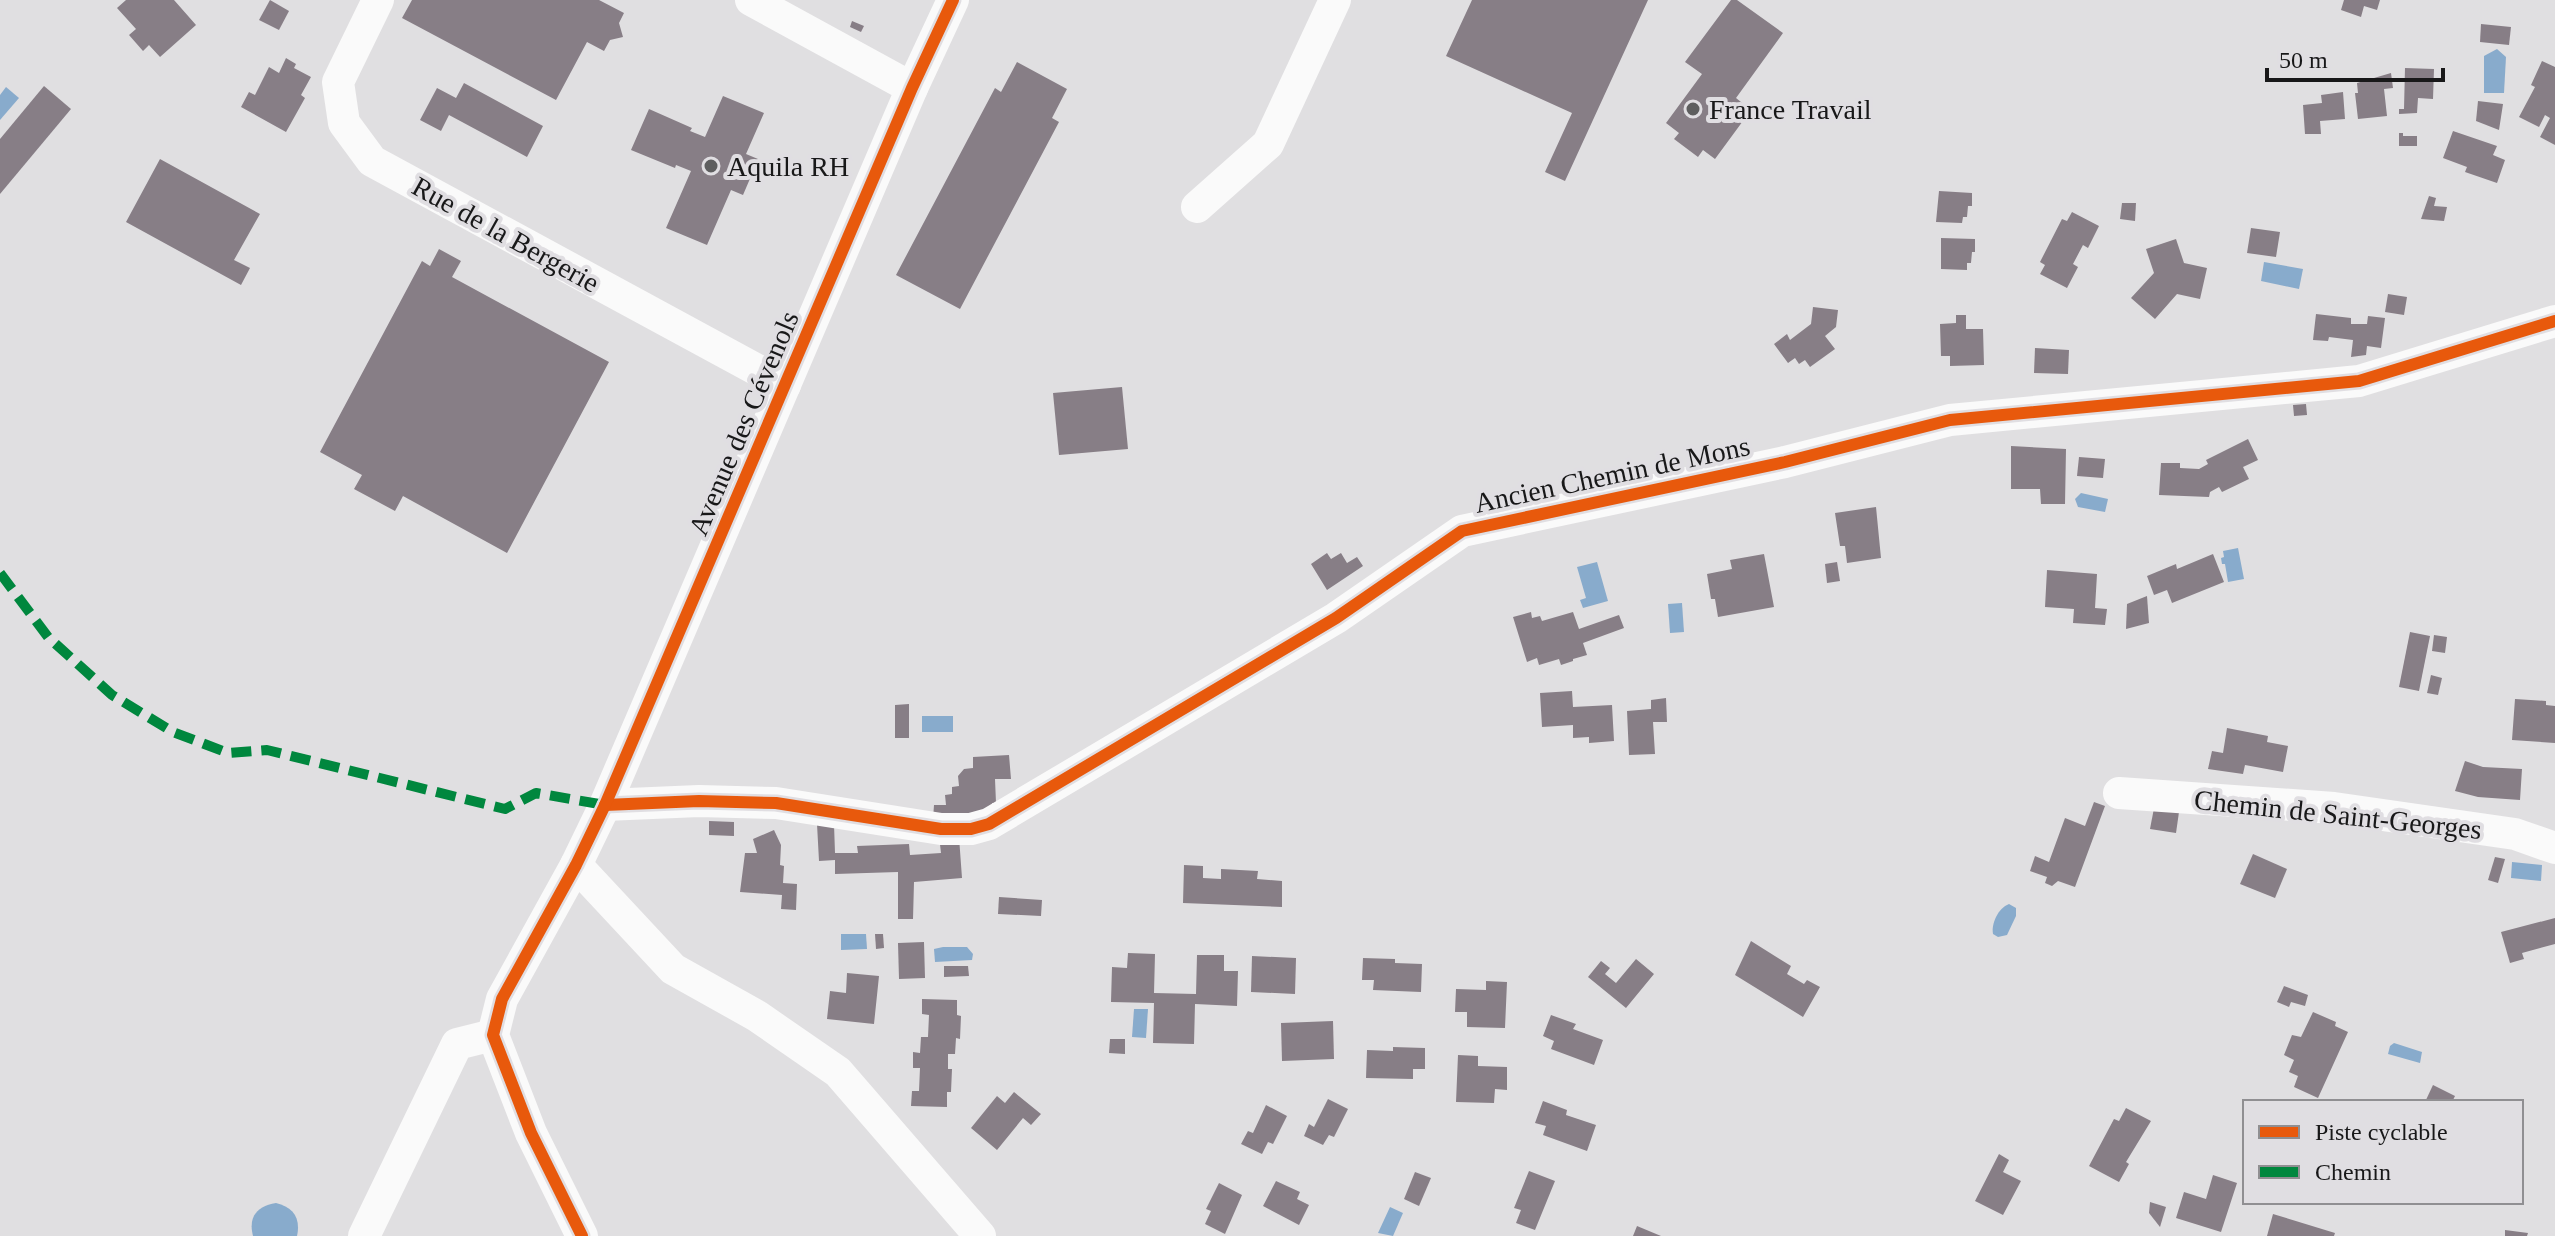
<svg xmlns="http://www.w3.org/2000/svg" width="2555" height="1236" viewBox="0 0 2555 1236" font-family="'Times New Roman',serif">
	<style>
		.water { fill: #88abcc }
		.building { fill: #877e86 }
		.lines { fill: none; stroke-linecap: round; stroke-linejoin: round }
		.minor { stroke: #fafafa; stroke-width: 32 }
		.quiet { stroke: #00873e; stroke-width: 10; stroke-dasharray: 20 10; stroke-linecap: butt }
		.cycleway-casing { stroke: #e0dee2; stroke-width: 17 }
		.cycleway { stroke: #e8590c; stroke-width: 12 }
		.poi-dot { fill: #5e5e5f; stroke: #e0dee2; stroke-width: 3 }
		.labels { text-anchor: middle; stroke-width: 8; stroke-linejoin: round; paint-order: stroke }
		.poi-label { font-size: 28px; fill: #181819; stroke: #e0dee2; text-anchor: start }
		.street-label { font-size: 28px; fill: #181819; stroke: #e0dee2 }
	</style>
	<rect width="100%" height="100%" fill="#e0dfe1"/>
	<g class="water">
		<polygon points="2497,49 2506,57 2504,93 2484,93 2484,56"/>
		<polygon points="6,87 19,98 0,120 0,95"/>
		<polygon points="2264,262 2303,269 2299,289 2261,281"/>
		<polygon points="2081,493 2108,499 2105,512 2078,507 2075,499"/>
		<polygon points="2238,548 2244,579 2228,582 2225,564 2222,564 2221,558 2224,557 2223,551"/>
		<polygon points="1597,562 1608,601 1583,608 1580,600 1586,598 1577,567"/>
		<polygon points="1682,603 1684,632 1670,633 1668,604"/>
		<rect x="922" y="716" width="31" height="16"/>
		<polygon points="2512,862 2542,865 2541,881 2511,878"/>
		<path d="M2009,904L2016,908V916L2007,935L1998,937L1993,934C1991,924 1998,908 2009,904Z"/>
		<polygon points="841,934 866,934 867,949 841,950"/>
		<polygon points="943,947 967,947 973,954 972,960 935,962 934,949"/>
		<polygon points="1134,1009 1148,1009 1146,1038 1132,1037"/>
		<polygon points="2394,1043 2422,1052 2420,1063 2388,1054 2390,1046"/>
		<path d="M276,1203C293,1207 301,1218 297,1236H253C248,1217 257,1206 276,1203Z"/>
		<polygon points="1390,1207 1403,1213 1393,1236 1378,1233"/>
	</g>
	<g class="building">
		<polygon points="126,0 174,0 196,25 160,57 149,45 143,51 129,35 136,29 117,8"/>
		<polygon points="270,0 289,11 279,30 259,20"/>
		<polygon points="412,0 599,0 624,13 619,23 623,37 610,40 604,51 587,42 556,100 402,18"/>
		<polygon points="1472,0 1648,0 1565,181 1545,172 1572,113 1446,56"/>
		<polygon points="1731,0 1737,0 1783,33 1736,98 1751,110 1715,159 1703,150 1698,157 1674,139 1679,133 1666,123 1702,74 1685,62"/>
		<polygon points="2344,0 2380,0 2377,10 2364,6 2361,17 2341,10"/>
		<polygon points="852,21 864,26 861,32 850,27"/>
		<polygon points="2481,24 2511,27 2509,45 2480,42"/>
		<polygon points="286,58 296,64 294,68 311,77 301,95 305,98 286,132 241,107 249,92 255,95 269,67 279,73"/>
		<polygon points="2542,61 2555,67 2555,145 2540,137 2550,118 2545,115 2539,127 2519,117 2535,87 2531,85"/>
		<polygon points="1017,62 1067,89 1052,118 1059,122 960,309 896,275 995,88 1001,92"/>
		<polygon points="2405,68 2434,69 2433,99 2418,98 2417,113 2399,114 2399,109 2404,109"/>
		<polygon points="2391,73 2393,88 2384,89 2387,116 2358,119 2355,93 2358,93 2357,83"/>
		<polygon points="464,83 543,126 527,157 449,115 441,131 420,120 437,88 456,98"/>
		<polygon points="44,86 71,109 0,194 0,139"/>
		<polygon points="2343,92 2345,119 2320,121 2321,134 2305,134 2303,105 2322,103 2321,95"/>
		<polygon points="723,96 764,113 746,154 758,159 749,181 743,195 731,190 707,245 666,228 691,171 676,165 675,168 631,150 649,109 692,128 690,131 705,137"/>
		<polygon points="2478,101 2503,104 2499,130 2476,121"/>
		<polygon points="2453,131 2497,146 2493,155 2505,160 2497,183 2465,172 2467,167 2443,158"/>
		<polygon points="2399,133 2403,133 2403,136 2417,136 2417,146 2399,146"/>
		<polygon points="160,159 260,214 234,260 250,268 241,285 126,222"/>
		<polygon points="1939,191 1972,193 1972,206 1968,206 1967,217 1963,217 1962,223 1936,222"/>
		<polygon points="2429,196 2436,198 2434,206 2447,207 2444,221 2421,219"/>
		<polygon points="2122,203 2136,203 2135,221 2120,219"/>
		<polygon points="2072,212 2099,226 2088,248 2083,245 2073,264 2078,267 2067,288 2040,274 2045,265 2040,262 2062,219 2067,221"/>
		<polygon points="2251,228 2280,232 2276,257 2247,253"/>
		<polygon points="1941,238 1975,239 1975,252 1972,252 1971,263 1967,263 1967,270 1941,269"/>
		<polygon points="2176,239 2184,263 2207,268 2200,299 2177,294 2155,319 2131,298 2154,273 2146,249"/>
		<polygon points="439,249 461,261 452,277 609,362 507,553 403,496 395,511 354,489 362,475 320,452 422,261 430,266"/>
		<polygon points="2388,294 2407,297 2404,315 2385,312"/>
		<polygon points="1813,307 1838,310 1836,327 1825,336 1835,349 1810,367 1805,360 1799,364 1795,358 1788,363 1774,344 1787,334 1790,340 1811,324"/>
		<polygon points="2316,314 2351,318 2351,324 2367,324 2368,316 2385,318 2381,348 2367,346 2366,355 2351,357 2353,340 2329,337 2328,341 2313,340"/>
		<polygon points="1956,315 1966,315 1966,329 1983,329 1984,365 1950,366 1950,356 1941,356 1940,324 1956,323"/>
		<polygon points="2035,348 2069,350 2068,374 2034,373"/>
		<polygon points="1122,387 1128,449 1059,455 1053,393"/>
		<polygon points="2306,404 2307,415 2294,416 2293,405"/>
		<polygon points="2248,439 2258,460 2243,467 2249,479 2222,492 2219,487 2210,492 2209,497 2159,495 2161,463 2180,463 2180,468 2199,469 2208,464 2206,460"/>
		<polygon points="2011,446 2066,449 2065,504 2041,504 2040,489 2011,489"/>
		<polygon points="2079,457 2105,459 2103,478 2077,476"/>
		<polygon points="1876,507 1881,558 1847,563 1845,546 1840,546 1835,513"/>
		<polygon points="1327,553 1331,559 1341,553 1347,563 1357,557 1363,566 1327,590 1311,564"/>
		<polygon points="1764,554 1774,607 1718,617 1715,599 1711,599 1707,574 1732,569 1730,560"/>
		<polygon points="2213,554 2224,582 2172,603 2167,590 2154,595 2147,576 2176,564 2177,569"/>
		<polygon points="1837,562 1840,581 1827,583 1825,564"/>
		<polygon points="2047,570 2097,574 2095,608 2107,609 2105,625 2073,623 2074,609 2045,607"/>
		<polygon points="2147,596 2149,623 2126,629 2127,604"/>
		<polygon points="1531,612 1532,618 1540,616 1542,621 1573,612 1579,629 1619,615 1624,628 1583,643 1587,655 1573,659 1573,661 1561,665 1559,659 1539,665 1537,658 1527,662 1513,617"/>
		<polygon points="2410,632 2430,636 2419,691 2399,687"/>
		<polygon points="2434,635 2447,637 2445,653 2432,651"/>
		<polygon points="2431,675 2442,678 2438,695 2427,693"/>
		<polygon points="1572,691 1573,707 1612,705 1614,741 1589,743 1589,737 1573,738 1573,725 1542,727 1540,693"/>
		<polygon points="1666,698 1667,722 1653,722 1655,754 1629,755 1627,711 1651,709 1651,700"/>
		<polygon points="2515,699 2546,701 2546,705 2555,706 2555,743 2512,740"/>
		<polygon points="909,704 909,738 895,738 895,705"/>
		<polygon points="2227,728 2268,736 2267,742 2288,746 2283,772 2245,765 2243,774 2208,769 2212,751 2223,753"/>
		<polygon points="1009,755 1011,779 995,779 996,803 992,803 992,814 933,819 934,805 946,805 945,795 952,794 952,787 959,786 958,776 964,769 973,768 973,757"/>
		<polygon points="2465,761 2483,767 2522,769 2520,800 2478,797 2455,791"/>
		<polygon points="2094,802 2105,806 2075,887 2058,881 2052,886 2045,883 2047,877 2030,871 2035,856 2049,862 2065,818 2085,826"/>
		<polygon points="2154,808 2179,812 2176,833 2150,829"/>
		<polygon points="709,821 734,822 734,836 709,835"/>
		<polygon points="817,824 834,824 835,853 858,853 857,846 909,844 910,855 941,853 939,836 959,837 962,878 914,882 913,919 898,919 898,872 835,874 835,860 819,861"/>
		<polygon points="774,830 781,845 780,865 784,866 783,883 797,884 796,910 781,909 782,895 740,892 745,853 757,853 753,839"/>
		<polygon points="2253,854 2287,869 2275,898 2240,884"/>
		<polygon points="2495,857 2505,859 2498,883 2488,880"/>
		<polygon points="1184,865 1203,866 1203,878 1221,879 1221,869 1258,871 1257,879 1282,881 1282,907 1183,903"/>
		<polygon points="999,897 1042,900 1041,916 998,914"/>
		<polygon points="2555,918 2555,944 2522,953 2524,959 2510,963 2501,932"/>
		<polygon points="875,934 883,934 884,948 876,949"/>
		<polygon points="1751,941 1791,966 1787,974 1804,984 1807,980 1820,987 1803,1017 1735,975"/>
		<polygon points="924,942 925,978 899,979 898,943"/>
		<polygon points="1128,953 1155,954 1154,993 1196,994 1197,955 1224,955 1224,971 1238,971 1237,1006 1195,1004 1194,1044 1153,1043 1154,1003 1111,1002 1112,967 1127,968"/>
		<polygon points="1252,956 1296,958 1295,994 1251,992"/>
		<polygon points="1363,958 1395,959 1395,963 1422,964 1421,992 1373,990 1374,980 1362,980"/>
		<polygon points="1636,959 1654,974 1626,1008 1588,977 1601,961 1610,968 1605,974 1616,983"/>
		<polygon points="944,966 968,966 969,976 944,977"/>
		<polygon points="847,973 879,976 874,1024 827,1019 830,991 846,993"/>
		<polygon points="1486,981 1507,982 1505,1028 1467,1027 1467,1012 1455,1012 1456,989 1486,990"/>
		<polygon points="2284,986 2308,995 2305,1006 2291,1002 2289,1007 2277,1002"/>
		<polygon points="922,999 957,1000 957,1015 961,1016 960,1039 956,1038 955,1054 948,1054 948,1069 952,1069 951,1092 947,1092 947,1107 911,1106 912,1091 919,1091 920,1068 913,1068 913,1052 920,1053 921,1037 928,1037 929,1015 922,1014"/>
		<polygon points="2313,1012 2336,1022 2335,1026 2348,1032 2318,1098 2294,1087 2298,1076 2289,1072 2294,1060 2284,1055 2292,1035 2301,1037"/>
		<polygon points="1551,1015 1576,1024 1573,1029 1603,1040 1594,1065 1551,1049 1554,1041 1543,1036"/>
		<polygon points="1333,1021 1334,1059 1282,1061 1281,1023"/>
		<polygon points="1110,1039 1125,1039 1125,1054 1109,1053"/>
		<polygon points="1393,1047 1425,1048 1425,1069 1413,1069 1413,1079 1366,1078 1367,1050 1393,1051"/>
		<polygon points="1458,1055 1478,1056 1478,1066 1507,1067 1507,1090 1495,1089 1494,1103 1456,1102"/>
		<polygon points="2433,1085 2455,1096 2452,1102 2425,1102"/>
		<polygon points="1014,1092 1041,1114 1031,1125 1023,1118 997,1150 971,1128 997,1096 1005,1103"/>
		<polygon points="1328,1099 1348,1109 1334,1137 1329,1135 1323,1145 1304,1136 1309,1124 1314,1127"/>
		<polygon points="1543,1101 1567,1110 1566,1115 1596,1125 1587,1151 1543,1135 1546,1126 1535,1123"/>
		<polygon points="1266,1105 1287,1116 1273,1144 1268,1142 1262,1154 1241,1144 1248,1131 1253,1133"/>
		<polygon points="2126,1108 2151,1121 2126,1162 2129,1164 2119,1182 2089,1166 2114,1119 2119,1121"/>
		<polygon points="1999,1154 2009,1160 2003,1172 2021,1181 2003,1215 1975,1201"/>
		<polygon points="1529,1171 1555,1181 1535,1230 1516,1223 1521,1210 1514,1208"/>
		<polygon points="1415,1172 1431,1178 1419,1206 1404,1199"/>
		<polygon points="2213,1175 2237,1183 2221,1232 2176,1218 2184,1192 2206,1199"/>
		<polygon points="1276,1181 1300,1192 1297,1199 1309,1205 1299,1225 1263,1206"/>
		<polygon points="1219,1183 1242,1195 1225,1234 1205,1224 1211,1211 1206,1209"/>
		<polygon points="2150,1202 2166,1207 2160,1227 2149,1213"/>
		<polygon points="2273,1214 2335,1233 2334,1236 2267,1236"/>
		<polygon points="1637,1226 1661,1236 1633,1236"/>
		<polygon points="2505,1230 2528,1233 2527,1236 2505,1236"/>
	</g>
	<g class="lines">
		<g class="minor">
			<polyline points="378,0 338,82 344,123 372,161 785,385"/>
			<polyline points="751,0 912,88"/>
			<polyline points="1197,207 1268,144 1335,0"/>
			<polyline points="2119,793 2334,808 2515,834 2555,848"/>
			<polyline points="605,805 699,801 776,803 941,829 971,829 989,824 1336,618 1462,531 1785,462 1950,420 2359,381 2555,321"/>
			<polyline points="576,865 673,969 757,1016 838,1072 980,1236"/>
			<polyline points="364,1236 457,1044 493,1035"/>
			<polyline points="582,1236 531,1133 493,1035 502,999 576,865 605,805 912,88 953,0"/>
		</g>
		<polyline class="quiet" points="0,573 48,637 112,695 173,732 228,753 267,750 505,809 536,793 605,805"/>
		<defs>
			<g id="cycleway">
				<polyline points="605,805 699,801 776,803 941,829 971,829 989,824 1336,618 1462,531 1785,462 1950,420 2359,381 2555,321"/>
				<polyline points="582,1236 531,1133 493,1035 502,999 576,865 605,805 912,88 953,0"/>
			</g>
		</defs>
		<use href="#cycleway" class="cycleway-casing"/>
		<use href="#cycleway" class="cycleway"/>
	</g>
	<g class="poi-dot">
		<circle cx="1693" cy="109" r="8"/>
		<circle cx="711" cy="166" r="8"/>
	</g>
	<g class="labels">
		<g class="poi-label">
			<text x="1709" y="119">France Travail</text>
			<text x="727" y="176">Aquila RH</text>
		</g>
		<g class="street-label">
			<text transform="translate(506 234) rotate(29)" y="10">Rue de la Bergerie</text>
			<text transform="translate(743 423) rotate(-67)" y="10">Avenue des Cévenols</text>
			<text transform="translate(1612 474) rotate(-12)" y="10">Ancien Chemin de Mons</text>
			<text transform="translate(2338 814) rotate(6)" y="10">Chemin de Saint-Georges</text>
		</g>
	</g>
	<rect x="2243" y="1100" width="280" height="104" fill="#e0dee2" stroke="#908f92" stroke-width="2"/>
	<rect x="2259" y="1126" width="40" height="12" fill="#e8590c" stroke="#908f92" stroke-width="2"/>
	<text x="2315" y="1140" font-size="24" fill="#181819">Piste cyclable</text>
	<rect x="2259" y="1166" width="40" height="12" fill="#00873e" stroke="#908f92" stroke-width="2"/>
	<text x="2315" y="1180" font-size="24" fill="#181819">Chemin</text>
	<path d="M2267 68v12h176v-12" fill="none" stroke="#181819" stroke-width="4"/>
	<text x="2279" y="68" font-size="24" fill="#181819" stroke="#e0dee2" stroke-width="6" paint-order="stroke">50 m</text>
</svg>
